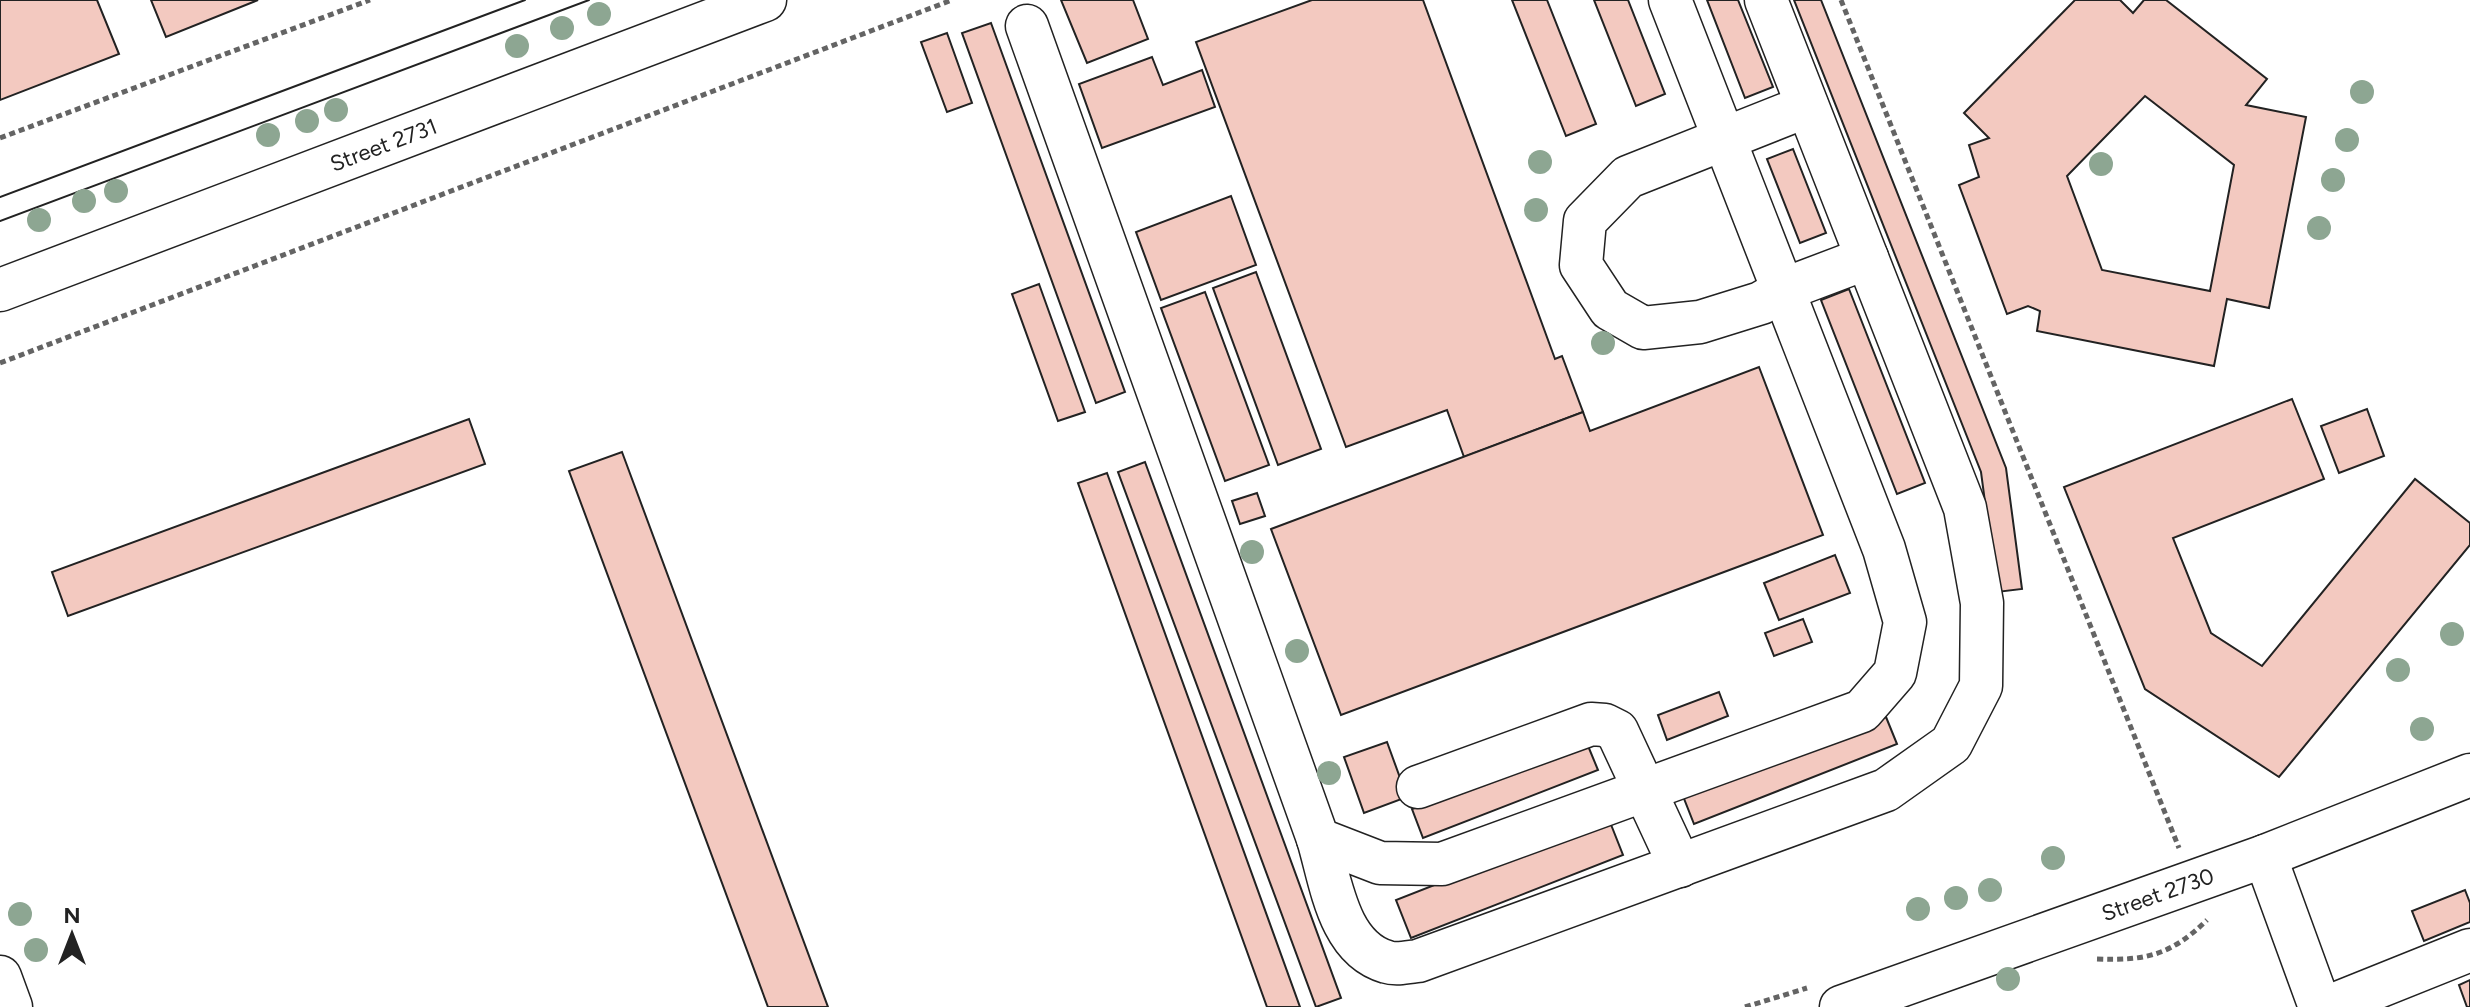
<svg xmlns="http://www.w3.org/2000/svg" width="2470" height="1007" viewBox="0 0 2470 1007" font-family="Figtree,sans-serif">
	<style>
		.building { fill: #f3c9c0; stroke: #222; stroke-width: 2; fill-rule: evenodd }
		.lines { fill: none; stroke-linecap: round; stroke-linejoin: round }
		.minor-casing { stroke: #222; stroke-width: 45 }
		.path { stroke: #646464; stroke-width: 5; stroke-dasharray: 6 4; stroke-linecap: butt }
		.minor { stroke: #fff; stroke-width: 42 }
		.tram { stroke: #222; stroke-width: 2 }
		.tree { fill: #8da692 }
		.labels { text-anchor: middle; stroke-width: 6; stroke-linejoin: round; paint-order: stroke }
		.street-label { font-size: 22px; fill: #222; stroke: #fff }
	</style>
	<rect width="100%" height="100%" fill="#fff"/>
	<g class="building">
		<polygon points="0,0 97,0 119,54 0,100"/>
		<polygon points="151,0 258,0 166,37"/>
		<polygon points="1061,0 1133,0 1148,39 1087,63"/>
		<polygon points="1312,0 1423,0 1555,359 1562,356 1583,412 1464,457 1447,410 1346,447 1196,42"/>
		<polygon points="1512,0 1547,0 1596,124 1566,136"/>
		<polygon points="1594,0 1628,0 1665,94 1636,106"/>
		<polygon points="1707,0 1738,0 1773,87 1745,98"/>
		<polygon points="1794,0 1821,0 2006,468 2022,589 1997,592 1981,472"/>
		<path d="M2075,0H2120L2133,13L2144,0H2166L2267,79L2246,105L2306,117L2269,308L2227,299L2214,366L2037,331L2040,311L2028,306L2007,314L1959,185L1979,177L1969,145L1989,138L1964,113ZM2145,96L2234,165L2210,291L2102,270L2067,176Z"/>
		<polygon points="991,23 1125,392 1096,403 962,33"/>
		<polygon points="947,33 972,103 947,112 921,42"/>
		<polygon points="1152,57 1163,85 1202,70 1215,107 1102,148 1079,84"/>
		<polygon points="1793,149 1826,233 1800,243 1767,159"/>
		<polygon points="1231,196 1256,265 1161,300 1136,232"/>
		<polygon points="1256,272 1321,449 1278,465 1213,288"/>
		<polygon points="1039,284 1085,412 1058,421 1012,294"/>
		<polygon points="1849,289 1925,483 1897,494 1821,300"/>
		<polygon points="1205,292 1269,465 1225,481 1161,308"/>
		<polygon points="1759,367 1823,535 1341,715 1271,529 1583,412 1590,431"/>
		<polygon points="2292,399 2324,479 2173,538 2211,633 2262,666 2415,479 2470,523 2470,545 2279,777 2145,689 2064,487"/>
		<polygon points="2367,409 2384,456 2339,473 2321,426"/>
		<polygon points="469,419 485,464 68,616 52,572"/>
		<polygon points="622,452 828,1007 768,1007 569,471"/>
		<polygon points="1145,462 1341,998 1316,1007 1118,472"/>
		<polygon points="1107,473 1300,1007 1267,1007 1078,483"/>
		<polygon points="1257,493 1265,516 1240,524 1232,501"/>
		<polygon points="1835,555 1850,593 1779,620 1764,583"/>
		<polygon points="1803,619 1812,642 1774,656 1765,633"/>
		<polygon points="1719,692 1728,716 1667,740 1658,715"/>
		<polygon points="1886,717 1897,744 1694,824 1683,796"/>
		<polygon points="1586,741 1598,770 1423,838 1412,809"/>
		<polygon points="1387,742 1407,797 1364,813 1344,757"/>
		<polygon points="1608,817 1623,855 1411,938 1396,900"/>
		<polygon points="2465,890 2470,903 2470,922 2424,941 2412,911"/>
		<polygon points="2470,980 2470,1007 2467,1007 2459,985"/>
	</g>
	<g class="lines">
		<defs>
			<g id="minor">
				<polyline points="1027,26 1318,839 1380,863 1442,864 1862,711 1895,673 1905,622 1884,549 1670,0"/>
				<polyline points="1807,106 1628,177 1585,221 1581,265 1610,309 1643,328 1700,322 1761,303 1785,289 1867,258"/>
				<path id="s1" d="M0,290L765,0"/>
				<polyline points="1418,787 1591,724 1605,725 1617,731 1680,866"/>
				<path d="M1318,839C1331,882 1338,948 1387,962C1396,965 1409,962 1418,961L1886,790L1951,744L1981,686L1982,603L1965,508L1766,0"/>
				<polyline points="2265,856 2320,1007"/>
				<polyline points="0,977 11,1007"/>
				<path id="s2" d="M1841,1007L2265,856L2470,775"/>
				<polyline points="2328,1007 2470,950"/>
			</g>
		</defs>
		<use href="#minor" class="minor-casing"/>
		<g class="path">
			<polyline points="1841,0 2179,848"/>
			<polyline points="0,138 370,0"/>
			<polyline points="0,363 952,0"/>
			<path d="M2097,959C2146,961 2171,955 2207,920"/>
			<polyline points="1745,1007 1807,988"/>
		</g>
		<use href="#minor" class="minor"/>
		<g class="tram">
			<polyline points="0,197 525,0"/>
			<polyline points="0,221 589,0"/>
		</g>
	</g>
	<g class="tree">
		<circle cx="599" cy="14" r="12"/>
		<circle cx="562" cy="28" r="12"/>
		<circle cx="517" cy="46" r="12"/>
		<circle cx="2362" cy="92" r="12"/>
		<circle cx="336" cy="110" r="12"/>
		<circle cx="307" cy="121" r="12"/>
		<circle cx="268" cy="135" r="12"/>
		<circle cx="2347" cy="140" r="12"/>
		<circle cx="1540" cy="162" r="12"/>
		<circle cx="2101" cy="164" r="12"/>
		<circle cx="2333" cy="180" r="12"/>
		<circle cx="116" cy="191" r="12"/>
		<circle cx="84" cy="201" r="12"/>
		<circle cx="1536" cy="210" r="12"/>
		<circle cx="39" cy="220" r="12"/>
		<circle cx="2319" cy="228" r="12"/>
		<circle cx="1603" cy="343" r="12"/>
		<circle cx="1252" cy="552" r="12"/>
		<circle cx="2452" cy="634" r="12"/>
		<circle cx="1297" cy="651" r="12"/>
		<circle cx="2398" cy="670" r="12"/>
		<circle cx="2422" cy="729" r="12"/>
		<circle cx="1329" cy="773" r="12"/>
		<circle cx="2053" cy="858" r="12"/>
		<circle cx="1990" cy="890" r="12"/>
		<circle cx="1956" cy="898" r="12"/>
		<circle cx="1918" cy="909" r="12"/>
		<circle cx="20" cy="914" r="12"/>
		<circle cx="36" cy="950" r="12"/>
		<circle cx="2008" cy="979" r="12"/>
	</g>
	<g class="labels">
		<g class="street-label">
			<text dy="8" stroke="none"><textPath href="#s1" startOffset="410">Street 2731</textPath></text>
			<text dy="8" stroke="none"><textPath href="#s2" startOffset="336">Street 2730</textPath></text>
		</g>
	</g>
	<g transform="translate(72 935)" stroke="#ffffff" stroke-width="6" paint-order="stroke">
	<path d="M0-6L14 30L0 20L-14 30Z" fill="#222222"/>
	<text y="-12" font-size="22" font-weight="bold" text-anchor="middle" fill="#222222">N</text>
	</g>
</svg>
